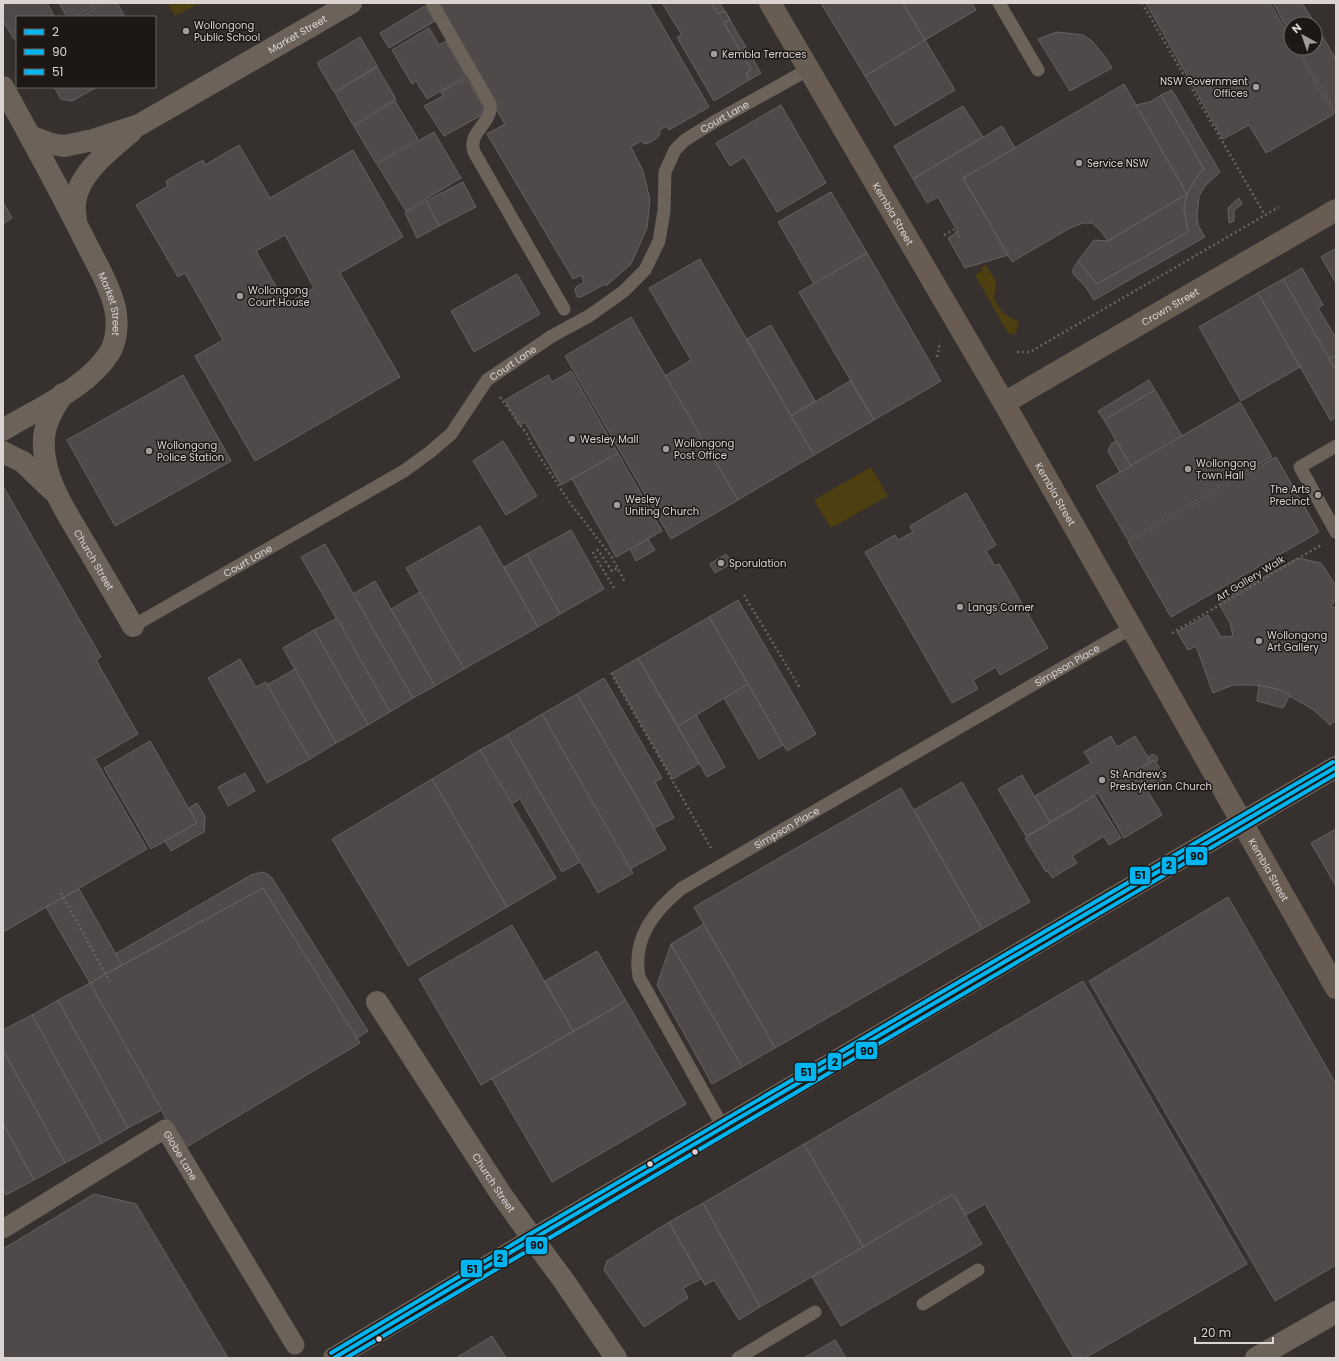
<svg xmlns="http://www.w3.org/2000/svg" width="1339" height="1361" viewBox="0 0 1339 1361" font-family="Poppins,sans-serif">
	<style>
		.green { fill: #4e3f11 }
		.building { fill: #4f4949; stroke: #676261; fill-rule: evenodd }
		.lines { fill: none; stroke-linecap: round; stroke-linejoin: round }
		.path { stroke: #6b635e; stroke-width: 2.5; stroke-dasharray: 2 3; stroke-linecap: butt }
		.service { stroke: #6c625a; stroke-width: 13 }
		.pedestrian { stroke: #6c625a; stroke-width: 19 }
		.minor { stroke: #6c625a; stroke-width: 22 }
		.tertiary { stroke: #6c625a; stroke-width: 22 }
		.secondary { stroke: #695d53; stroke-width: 22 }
		.bus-1-casing { stroke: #1d1816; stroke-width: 7 }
		.bus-2-casing { stroke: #1d1816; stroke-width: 7 }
		.bus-3-casing { stroke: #1d1816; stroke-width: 7 }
		.bus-1 { stroke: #00b5ef; stroke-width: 4 }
		.bus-2 { stroke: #00b5ef; stroke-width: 4 }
		.bus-3 { stroke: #00b5ef; stroke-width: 4 }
		.poi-dot { fill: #a29b99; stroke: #1d1816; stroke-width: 1.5 }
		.bus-dot { fill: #dcd4d2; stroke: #1d1816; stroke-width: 1.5 }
		.labels { text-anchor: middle; stroke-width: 3; stroke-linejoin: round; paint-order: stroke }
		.poi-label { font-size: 10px; fill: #dcd4d2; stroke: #1d1816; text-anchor: start }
		.street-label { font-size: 10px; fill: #dcd4d2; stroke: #1d1816 }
		.line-badge { stroke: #1d1816; stroke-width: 1.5 }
		.pale-badge-label { font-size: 11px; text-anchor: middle; font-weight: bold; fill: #111 }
	</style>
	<rect width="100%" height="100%" fill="#36302e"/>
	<g class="green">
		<polygon points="168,3 199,3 175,16"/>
		<polygon points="986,265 996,282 994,299 1003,313 1019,322 1015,335 1008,333 975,275 983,270 981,267"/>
		<polygon points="871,467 888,496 831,528 814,500"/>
	</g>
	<g class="building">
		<polygon points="3,3 47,3 54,16 17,17 17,37 14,39 3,21"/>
		<polygon points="59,3 100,3 75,17 67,17"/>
		<polygon points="104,3 117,3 125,17 79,17"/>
		<polygon points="433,3 649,3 709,107 669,130 666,126 659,131 660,133 658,137 651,142 645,144 641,141 631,147 643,171 650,200 647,228 631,264 606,286 605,284 581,297 577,297 575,290 576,287 584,282 581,275 573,279 487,134 505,124"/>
		<polygon points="662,3 712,3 718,14 725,11 730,20 724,23 751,70 746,73 749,80 714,101 677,37 682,35"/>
		<polygon points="712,3 720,3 761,73 749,80 746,73 751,70 724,23 730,20 725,11 718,14"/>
		<polygon points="821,3 903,3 925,40 865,76"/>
		<polygon points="903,3 972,3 976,10 925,40"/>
		<polygon points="1146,3 1270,3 1291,39 1291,48 1296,48 1334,114 1266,153 1249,125 1223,139"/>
		<polygon points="1273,3 1302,3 1315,24 1291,24 1291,35"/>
		<polygon points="425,6 435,21 389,48 380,33"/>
		<polygon points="1315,24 1336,59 1336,114 1298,48 1315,48"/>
		<polygon points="429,28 439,45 446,41 466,76 427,99 416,81 412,84 392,50"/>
		<polygon points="1057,32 1083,35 1092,41 1106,58 1112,68 1070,91 1038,39"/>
		<polygon points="360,37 377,66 334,92 317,63"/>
		<polygon points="925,40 955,90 895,126 865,76"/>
		<polygon points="377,67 396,99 353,125 335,93"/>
		<polygon points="466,78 487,112 444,136 424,106 443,96 441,92"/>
		<polygon points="1124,84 1187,194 1108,241 1101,231 1092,223 1083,223 1070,228 1012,262 963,178"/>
		<polygon points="54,87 97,87 72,101 61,99"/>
		<polygon points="1172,90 1220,172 1205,186 1199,196 1197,216 1198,225 1205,237 1094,300 1085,286 1073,274 1073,269 1078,261 1097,284 1188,232 1184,208 1187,194 1197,176 1204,169 1161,95"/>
		<polygon points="1161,95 1204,169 1197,176 1187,194 1136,105 1150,102"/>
		<polygon points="395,101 418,139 376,163 354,126"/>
		<polygon points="781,105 826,183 777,212 744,157 730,166 716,143"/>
		<polygon points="963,106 983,137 913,179 894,146"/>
		<polygon points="1002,126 1015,148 963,178 1008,255 965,268 948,238 958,232 938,197 927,203 913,179"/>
		<polygon points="434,132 461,178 406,211 377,164"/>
		<path d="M239,145L270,198L353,150L403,237L340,273L400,377L255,461L195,356L223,340L185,273L178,277L136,205L168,186L166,181L203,160L205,165ZM285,235L314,288L286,304L256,251Z"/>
		<polygon points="463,182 476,207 439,226 426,201"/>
		<polygon points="831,192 867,253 814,284 778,222"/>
		<polygon points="1187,194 1184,208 1188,232 1097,284 1078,261 1094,240 1108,241"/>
		<polygon points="1239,198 1242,204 1234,210 1234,221 1229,223 1228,208"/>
		<polygon points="426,201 439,226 417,238 405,213"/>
		<polygon points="3,202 12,218 3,224"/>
		<polygon points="1336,248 1336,283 1321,257"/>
		<polygon points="867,253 941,381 874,420 799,292"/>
		<polygon points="700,259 814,455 738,500 665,376 691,360 649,288"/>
		<polygon points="1302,268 1323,305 1318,308 1336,338 1336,355 1329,359 1283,279"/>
		<polygon points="517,274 540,314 474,352 451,311"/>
		<polygon points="1283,279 1336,370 1336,417 1331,421 1258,293"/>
		<polygon points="1258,293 1300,367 1241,401 1199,327"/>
		<polygon points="631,317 738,500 671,539 565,356"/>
		<polygon points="771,325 815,401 791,416 747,339"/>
		<polygon points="1336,355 1336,370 1329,359"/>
		<polygon points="571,371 618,453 561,485 525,422 519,425 505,400 548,375 552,382"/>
		<polygon points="183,375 231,461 115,526 67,440"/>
		<polygon points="1149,380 1155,390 1104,420 1098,411"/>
		<polygon points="850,381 874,420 814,455 791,416"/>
		<polygon points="1155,390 1182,436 1131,466 1104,420"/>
		<polygon points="1240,402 1272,457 1128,540 1096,486"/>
		<polygon points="503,441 537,496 506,515 473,461"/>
		<polygon points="1116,441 1131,466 1120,472 1108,451 1111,444"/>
		<polygon points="618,453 662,531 616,557 572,479"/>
		<polygon points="1276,457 1319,532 1171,617 1128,542"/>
		<polygon points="3,486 101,657 96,660 138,734 95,759 147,849 3,932"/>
		<polygon points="966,493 996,545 986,551 995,566 999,564 1048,648 1000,675 996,667 973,680 978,689 952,703 865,552 895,535 898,540 913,532 910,526"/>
		<polygon points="480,526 538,627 464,669 406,568"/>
		<polygon points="571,530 604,589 560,614 527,554"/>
		<polygon points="648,539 655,550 636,561 630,549"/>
		<polygon points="325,544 413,698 390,712 301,557"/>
		<polygon points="527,554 560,614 538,627 504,567"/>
		<polygon points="726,554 732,563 715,573 710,564"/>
		<polygon points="1298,558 1321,563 1336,586 1336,598 1331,607 1336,608 1336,720 1330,725 1314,710 1277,689 1255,685 1233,685 1213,693 1196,646 1188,650 1177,632 1208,615 1221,637 1233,636 1230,623 1218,602"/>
		<polygon points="375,581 435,686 413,698 353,594"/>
		<polygon points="420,592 464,669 435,686 391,609"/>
		<polygon points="738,600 816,734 787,751 709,617"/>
		<polygon points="709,617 748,684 678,726 638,658"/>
		<polygon points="337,618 390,712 368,725 314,630"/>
		<polygon points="314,630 368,725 336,743 283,648"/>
		<polygon points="638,658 699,764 673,779 612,673"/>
		<polygon points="240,659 256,687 266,682 310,759 267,783 208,678"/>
		<polygon points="295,669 336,743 310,759 267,685"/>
		<polygon points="604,678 662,778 655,782 674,818 654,828 577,694"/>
		<polygon points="748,684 783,745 759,759 724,698"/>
		<polygon points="1259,685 1277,689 1290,695 1283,708 1257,701"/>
		<polygon points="577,694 666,849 630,869 542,714"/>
		<polygon points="542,714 633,873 598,893 507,735"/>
		<polygon points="696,715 725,767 707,777 678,726"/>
		<polygon points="507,735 580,862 562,872 520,799 511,804 480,750"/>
		<polygon points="1111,736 1117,747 1135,736 1151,762 1136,771 1162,815 1124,838 1098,793 1050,822 1035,796 1091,763 1084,752"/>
		<polygon points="150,741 197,823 151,849 104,768"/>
		<polygon points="480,750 556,878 507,907 432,779"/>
		<circle cx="1153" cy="759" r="4.5"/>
		<polygon points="1154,760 1166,778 1147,790 1136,771"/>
		<polygon points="245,773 255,791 228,806 218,787"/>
		<polygon points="1022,775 1050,823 1026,836 998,789"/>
		<polygon points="432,779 507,907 408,966 332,839"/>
		<polygon points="962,782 1030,902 982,929 914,810"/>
		<polygon points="901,788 982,929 775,1048 694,907"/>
		<polygon points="1095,796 1121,838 1109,845 1104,836 1072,856 1077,863 1052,878 1048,871 1046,872 1025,838"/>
		<polygon points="197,803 205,816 204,832 171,851 165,841 197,823 189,808"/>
		<polygon points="1336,829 1336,886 1311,843"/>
		<polygon points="262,872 267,874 272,878 368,1031 356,1039 263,888 122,965 115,954 251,875"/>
		<polygon points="263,888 360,1043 183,1149 90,983"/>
		<polygon points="79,889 122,965 90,983 46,907"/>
		<polygon points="1228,897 1336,1084 1336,1265 1275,1301 1089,981"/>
		<polygon points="704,924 775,1048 742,1067 671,944"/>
		<polygon points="512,925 573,1031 481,1085 419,979"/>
		<polygon points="671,944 742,1067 712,1084 657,985"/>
		<polygon points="597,951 626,1001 573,1031 545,981"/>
		<polygon points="1083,981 1247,1264 1085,1358 1074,1358 985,1204 966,1215 953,1194 863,1247 804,1144"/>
		<polygon points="90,983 162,1110 128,1128 58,1000"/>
		<polygon points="58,1000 128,1128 102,1143 32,1015"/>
		<polygon points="626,1001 686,1104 552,1182 492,1079"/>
		<polygon points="32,1015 102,1143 65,1163 3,1050 3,1030"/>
		<polygon points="3,1050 65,1163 34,1180 3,1124"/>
		<polygon points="3,1124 34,1180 6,1195 3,1189"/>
		<polygon points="804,1144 863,1247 760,1307 703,1203"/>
		<polygon points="94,1194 136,1204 227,1356 223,1358 3,1358 3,1249"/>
		<polygon points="953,1194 982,1244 841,1326 812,1277"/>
		<polygon points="703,1203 760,1307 739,1320 714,1280 705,1285 669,1222"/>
		<polygon points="669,1222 701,1279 683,1288 688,1298 644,1327 604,1270 607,1261"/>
		<polygon points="492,1336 506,1358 456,1358"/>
		<polygon points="835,1340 846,1358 804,1358"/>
	</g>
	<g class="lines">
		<g class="path">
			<polyline points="1142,3 1265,215"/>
			<polyline points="944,235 955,229 959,237"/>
			<polyline points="1017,352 1030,352 1279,207"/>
			<polyline points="937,357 940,342"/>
			<polyline points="500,397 527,434 530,442 570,503 611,556 625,582"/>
			<polyline points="614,588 593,553 598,550 612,571 618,568"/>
			<polyline points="744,595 800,688"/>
			<polyline points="1172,633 1321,545"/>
			<polyline points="611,673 711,848"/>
			<polyline points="61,893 110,982"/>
		</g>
		<g class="service">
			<path d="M432,3L490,104C493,124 467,131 474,152L564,309"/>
			<polyline points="999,3 1038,70"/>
			<polyline points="1336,446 1300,467 1336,532"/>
			<path id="s1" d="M133,626L404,471L430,452L451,434L487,380L552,336L589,316L624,291L645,270L659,241L664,211L665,172L675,150L685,140L714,122L809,69"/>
			<path id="s2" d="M723,1127L639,977C632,938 654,911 682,888L1131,628"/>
			<polyline points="923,1304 978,1270"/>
			<polyline points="738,1358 815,1312"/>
		</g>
		<path class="pedestrian" id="s3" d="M3,1229L165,1129L295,1345"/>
		<g class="minor">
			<path id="s4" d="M63,394C54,407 45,422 44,438C41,479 69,516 88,549C103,575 118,600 133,626"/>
			<polyline points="3,452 23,462 52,490"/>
			<path id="s5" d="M377,1002L501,1194L533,1239"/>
		</g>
		<g class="tertiary">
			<path id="s6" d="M3,87C31,138 59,188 84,239C95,261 109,284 115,308C118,322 117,340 110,352C89,387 37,409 3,430"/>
			<path id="s7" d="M30,136L51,144L64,146L93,140L139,125L351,3"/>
			<path d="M76,222C76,216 74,210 75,204C77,174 110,150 131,132"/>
			<polyline points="533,1239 564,1281 616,1358"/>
			<polyline points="1256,1358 1336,1312"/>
		</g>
		<g class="secondary">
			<path id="s8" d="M770,3L1004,403L1336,988"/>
			<path id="s9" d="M1004,403L1336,210"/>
			<polyline points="334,1358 533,1239 1336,767"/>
		</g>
		<defs>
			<polyline id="bus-1" points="334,1358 533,1239 1336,767"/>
			<polyline id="bus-2" points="346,1358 1336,774"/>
			<polyline id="bus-3" points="331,1353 530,1234 1333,762"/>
		</defs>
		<use href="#bus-1" class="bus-1-casing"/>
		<use href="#bus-2" class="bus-2-casing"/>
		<use href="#bus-3" class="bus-3-casing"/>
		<use href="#bus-1" class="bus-1"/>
		<use href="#bus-2" class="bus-2"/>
		<use href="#bus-3" class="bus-3"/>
	</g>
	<g class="poi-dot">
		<circle cx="186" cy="31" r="4"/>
		<circle cx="714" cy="54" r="4"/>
		<circle cx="1256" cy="87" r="4"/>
		<circle cx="1079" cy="163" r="4"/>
		<circle cx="240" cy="296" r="4"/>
		<circle cx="572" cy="439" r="4"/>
		<circle cx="666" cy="449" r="4"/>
		<circle cx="149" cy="451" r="4"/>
		<circle cx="1188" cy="469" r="4"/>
		<circle cx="1318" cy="495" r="4"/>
		<circle cx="617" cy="505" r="4"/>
		<circle cx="721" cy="563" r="4"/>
		<circle cx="960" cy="607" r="4"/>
		<circle cx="1259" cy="641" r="4"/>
		<circle cx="1102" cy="780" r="4"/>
	</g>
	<g class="bus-dot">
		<circle cx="695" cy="1152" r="3.5"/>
		<circle cx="650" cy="1164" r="3.5"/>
		<circle cx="379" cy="1339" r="3.5"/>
	</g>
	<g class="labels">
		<g class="poi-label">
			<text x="194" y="29">Wollongong<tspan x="194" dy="12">Public School</tspan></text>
			<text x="722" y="58">Kembla Terraces</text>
			<text x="1248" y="85" text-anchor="end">NSW Government<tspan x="1248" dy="12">Offices</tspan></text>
			<text x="1087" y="167">Service NSW</text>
			<text x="248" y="294">Wollongong<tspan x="248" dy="12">Court House</tspan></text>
			<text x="580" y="443">Wesley Mall</text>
			<text x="674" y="447">Wollongong<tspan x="674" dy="12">Post Office</tspan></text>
			<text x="157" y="449">Wollongong<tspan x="157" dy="12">Police Station</tspan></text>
			<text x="1196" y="467">Wollongong<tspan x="1196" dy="12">Town Hall</tspan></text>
			<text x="1310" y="493" text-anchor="end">The Arts<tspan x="1310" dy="12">Precinct</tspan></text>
			<text x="625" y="503">Wesley<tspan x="625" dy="12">Uniting Church</tspan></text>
			<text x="729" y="567">Sporulation</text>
			<text x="968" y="611">Langs Corner</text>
			<text x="1267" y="639">Wollongong<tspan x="1267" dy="12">Art Gallery</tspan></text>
			<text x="1110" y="778">St Andrew's<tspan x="1110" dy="12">Presbyterian Church</tspan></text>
		</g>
		<g class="street-label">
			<text dy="4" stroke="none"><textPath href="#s7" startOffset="296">Market Street</textPath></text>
			<text dy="4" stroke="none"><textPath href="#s1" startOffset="816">Court Lane</textPath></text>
			<text dy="4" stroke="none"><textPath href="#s8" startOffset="244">Kembla Street</textPath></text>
			<text dy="4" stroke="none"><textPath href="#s6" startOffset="243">Market Street</textPath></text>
			<text dy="4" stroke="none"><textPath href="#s9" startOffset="192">Crown Street</textPath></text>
			<text dy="4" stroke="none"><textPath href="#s1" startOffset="468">Court Lane</textPath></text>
			<text dy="4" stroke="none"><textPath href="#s8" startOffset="568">Kembla Street</textPath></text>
			<text dy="4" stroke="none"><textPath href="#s4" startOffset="182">Church Street</textPath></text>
			<text dy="4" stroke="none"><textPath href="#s1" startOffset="132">Court Lane</textPath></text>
			<text transform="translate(1250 578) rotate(-31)" y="4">Art Gallery Walk</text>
			<text dy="4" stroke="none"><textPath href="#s2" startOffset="721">Simpson Place</textPath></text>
			<text dy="4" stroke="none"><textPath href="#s2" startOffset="397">Simpson Place</textPath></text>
			<text dy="4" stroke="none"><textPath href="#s8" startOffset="1000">Kembla Street</textPath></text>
			<text dy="4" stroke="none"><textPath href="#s3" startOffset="221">Globe Lane</textPath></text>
			<text dy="4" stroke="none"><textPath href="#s5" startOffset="215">Church Street</textPath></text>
		</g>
	</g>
	<g class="line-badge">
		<rect x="1185" y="846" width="23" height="20" rx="4" fill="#00b5ef"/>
		<rect x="1161" y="856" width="16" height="19" rx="4" fill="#00b5ef"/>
		<rect x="1129" y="866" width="22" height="19" rx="4" fill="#00b5ef"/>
		<rect x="855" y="1041" width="23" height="19" rx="4" fill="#00b5ef"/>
		<rect x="827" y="1052" width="15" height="19" rx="4" fill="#00b5ef"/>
		<rect x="794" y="1062" width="23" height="20" rx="4" fill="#00b5ef"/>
		<rect x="525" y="1236" width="23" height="19" rx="4" fill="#00b5ef"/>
		<rect x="493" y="1249" width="15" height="19" rx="4" fill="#00b5ef"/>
		<rect x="460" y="1259" width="23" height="19" rx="4" fill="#00b5ef"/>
	</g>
	<g class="pale-badge-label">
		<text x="1197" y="860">90</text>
		<text x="1169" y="869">2</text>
		<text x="1140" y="879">51</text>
		<text x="867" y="1055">90</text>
		<text x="835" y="1066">2</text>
		<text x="806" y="1076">51</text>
		<text x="537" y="1249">90</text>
		<text x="500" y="1262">2</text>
		<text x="472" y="1273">51</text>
	</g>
	<rect width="1339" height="1361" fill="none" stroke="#dcd4d2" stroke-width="8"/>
	<rect x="16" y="16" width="140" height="72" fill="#1d1816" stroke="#696361"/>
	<rect x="24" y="29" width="20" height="6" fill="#00b5ef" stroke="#696361"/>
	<text x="52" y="36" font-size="12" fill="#dcd4d2">2</text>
	<rect x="24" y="49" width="20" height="6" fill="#00b5ef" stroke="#696361"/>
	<text x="52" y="56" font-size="12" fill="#dcd4d2">90</text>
	<rect x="24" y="69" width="20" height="6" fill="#00b5ef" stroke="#696361"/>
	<text x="52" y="76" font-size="12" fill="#dcd4d2">51</text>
	<g transform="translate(1303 36) rotate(320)"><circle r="19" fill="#1d1816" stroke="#696361"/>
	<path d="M0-3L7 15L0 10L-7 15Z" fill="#a29b99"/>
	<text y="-6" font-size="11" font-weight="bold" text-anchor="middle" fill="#dcd4d2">N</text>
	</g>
	<path d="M1195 1337v6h78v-6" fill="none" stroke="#dcd4d2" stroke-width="2"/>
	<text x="1201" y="1337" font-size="12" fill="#dcd4d2" stroke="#1d1816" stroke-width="3" paint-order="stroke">20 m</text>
</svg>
